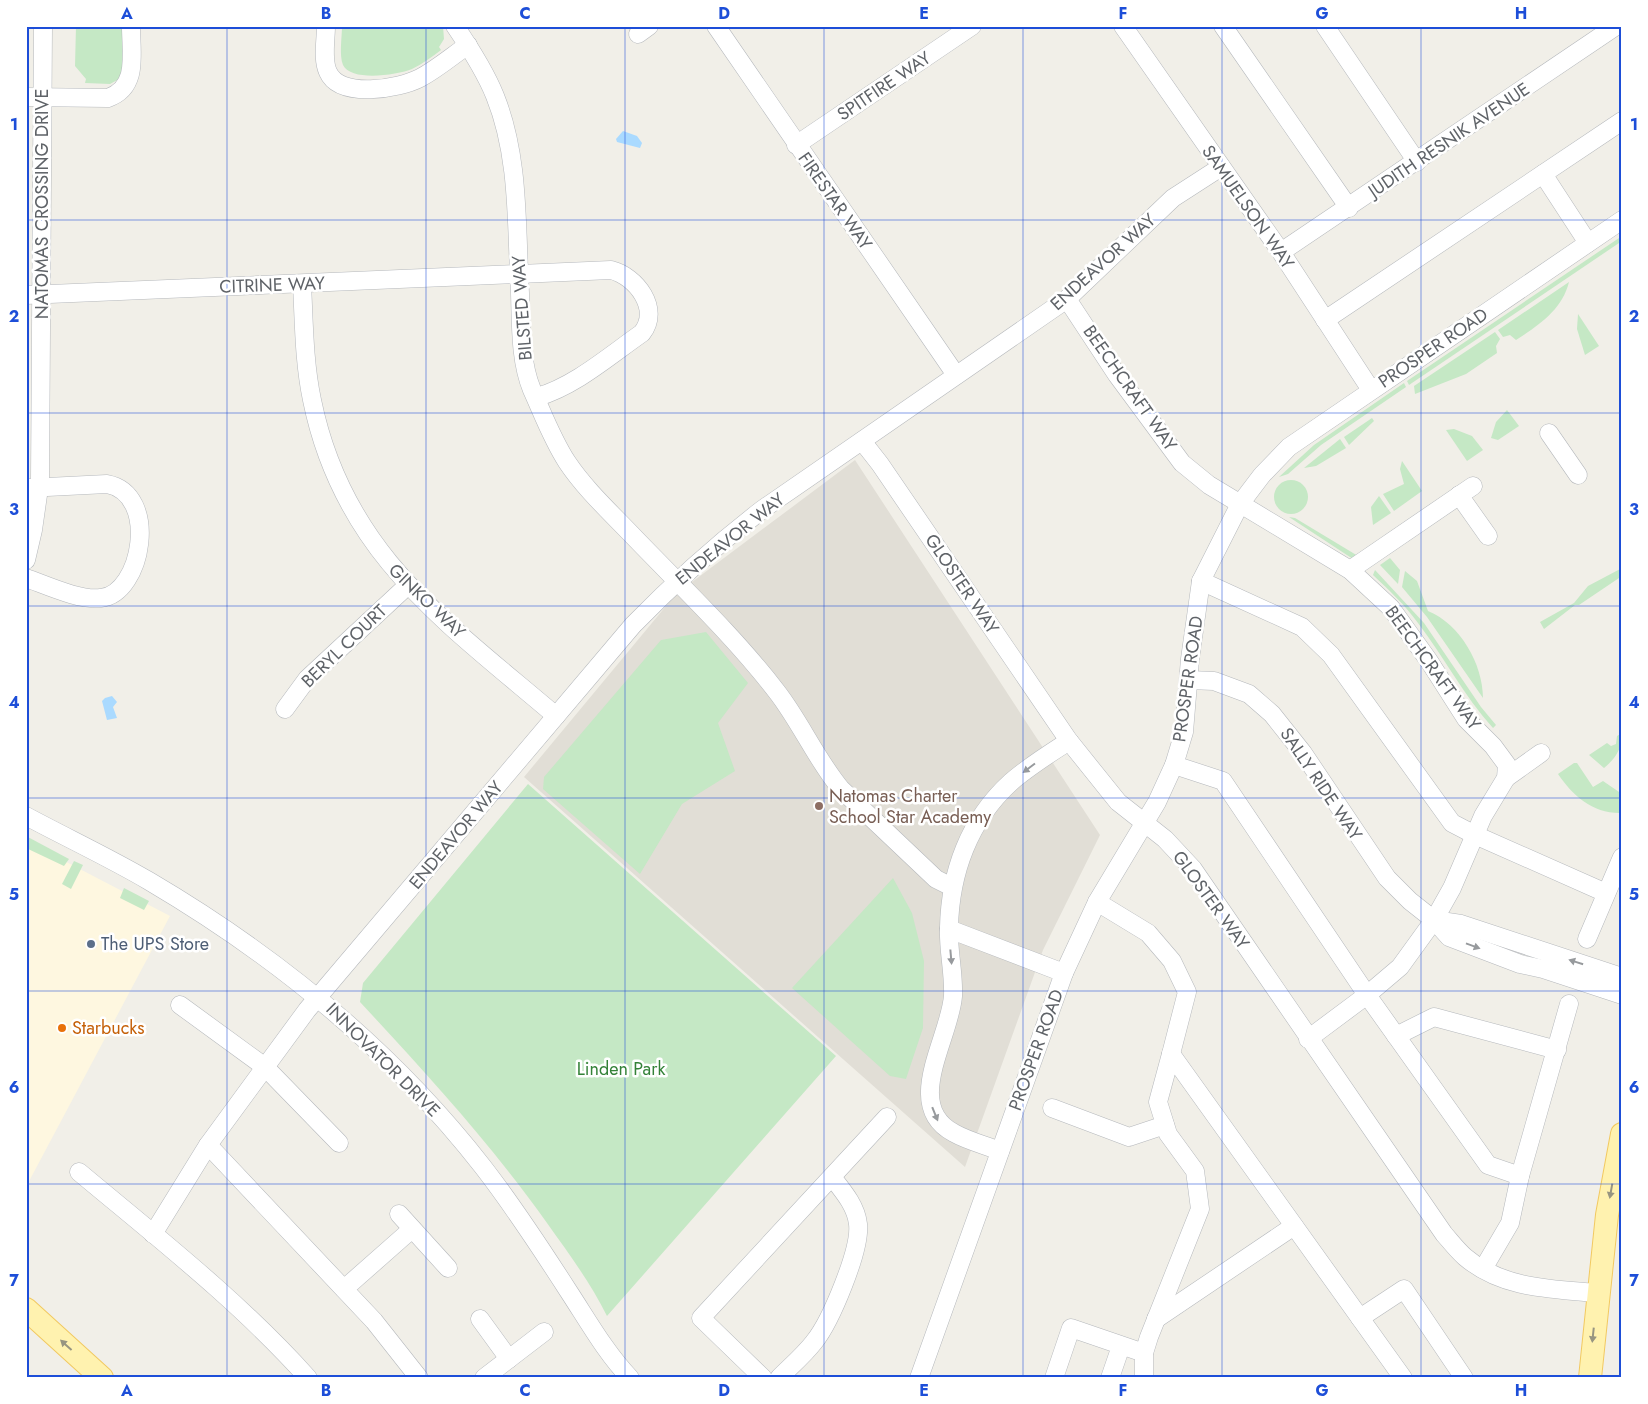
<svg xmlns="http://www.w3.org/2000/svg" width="1648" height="1404" viewBox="0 0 1648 1404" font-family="Jost,sans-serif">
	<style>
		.commercial { fill: #fef7e0 }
		.education { fill: #e1ded6 }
		.green { fill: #c5e8c5 }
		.water { fill: #aadaff }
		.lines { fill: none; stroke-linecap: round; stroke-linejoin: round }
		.minor-casing { stroke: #b5b8bc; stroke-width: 19 }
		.major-casing { stroke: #f2c960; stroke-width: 24 }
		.minor { stroke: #fff; stroke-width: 18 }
		.major { stroke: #fff2af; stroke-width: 22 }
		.oneway { fill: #979a9d }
		.oneway2 { fill: #979581 }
		.grid { fill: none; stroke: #1d4ed8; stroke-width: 1; stroke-opacity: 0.55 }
		.education-dot { fill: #8d6e63; stroke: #fff; stroke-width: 2 }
		.service-dot { fill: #5c6f8a; stroke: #fff; stroke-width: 2 }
		.food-dot { fill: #e8710a; stroke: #fff; stroke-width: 2 }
		.labels { text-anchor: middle; stroke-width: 5; stroke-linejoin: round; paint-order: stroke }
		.street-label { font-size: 18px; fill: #5f6368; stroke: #fff }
		.education-label { font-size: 18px; fill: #785e54; stroke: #fff; text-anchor: start }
		.service-label { font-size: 18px; fill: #4e5e75; stroke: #fff; text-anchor: start }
		.food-label { font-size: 18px; fill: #c56008; stroke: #fff; text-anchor: start }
		.park-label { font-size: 18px; fill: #348238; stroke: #fff }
		.neatline { fill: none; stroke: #1d4ed8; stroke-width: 2 }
		.grid-label { font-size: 16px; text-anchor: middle; font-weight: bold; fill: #1d4ed8 }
	</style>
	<rect width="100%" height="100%" fill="#f1efe8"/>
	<polygon class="commercial" points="26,841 170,916 26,1187"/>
	<polygon class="education" points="855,460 1100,835 1043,950 965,1167 524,777 676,594"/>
	<g class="green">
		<polygon points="76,26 126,26 126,66 121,78 110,84 85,83 86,79 75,66"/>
		<path d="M342,26H443L444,39L439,47L441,50C432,57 422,64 412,69C397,75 351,82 343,65C339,55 342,37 342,26Z"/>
		<polygon points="1622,236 1622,241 1409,385 1407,381"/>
		<path d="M1569,282C1562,310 1539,325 1516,340L1510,335L1503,337L1498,330Z"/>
		<polygon points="1578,314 1599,346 1585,355 1577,329"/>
		<polygon points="1495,332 1500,339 1496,346 1497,353 1466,374 1415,394 1414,386"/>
		<polygon points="1404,383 1406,387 1321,445 1288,474 1279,477 1314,445"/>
		<polygon points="1507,410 1519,426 1498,440 1491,438 1496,422"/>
		<polygon points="1372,418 1374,421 1349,445 1344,437"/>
		<polygon points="1454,429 1472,436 1483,450 1467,461 1446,430"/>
		<polygon points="1340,439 1346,448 1316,466 1304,468"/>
		<polygon points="1402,461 1422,491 1394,511 1383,494 1404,484 1400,469"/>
		<circle cx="1291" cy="497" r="17"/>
		<polygon points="1379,496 1391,513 1373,525 1371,507"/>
		<polygon points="1289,517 1295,518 1358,556 1353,559"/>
		<polygon points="1390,558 1400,570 1398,584 1380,565"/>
		<polygon points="1622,568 1622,576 1579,605 1575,605 1544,629 1540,622 1574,603 1588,586"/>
		<path d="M1375,570L1424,623L1481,707L1496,725L1493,728C1464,696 1444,657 1418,623C1405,605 1389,590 1373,575Z"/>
		<path d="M1405,571L1417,581L1428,611C1460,624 1483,664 1483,698L1427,617L1402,587Z"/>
		<polygon points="706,632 748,683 718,723 735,771 682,804 640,874 543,789 544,777 661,640"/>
		<path d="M1622,733C1622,749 1616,758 1604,768L1589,755L1607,743L1611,746L1616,744L1617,736Z"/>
		<path d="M1574,763H1577L1593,787L1603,781L1622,794V813C1593,814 1573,796 1558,774Z"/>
		<path d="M528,784L836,1056L607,1316C590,1282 569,1254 547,1223C491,1144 426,1073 360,1002L363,983Z"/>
		<polygon points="26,836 69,859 64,866 26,848"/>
		<polygon points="74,861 83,865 71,889 62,884"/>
		<polygon points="893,878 912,913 924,961 923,1028 906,1079 890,1076 792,988"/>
		<polygon points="124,888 149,901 144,910 120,898"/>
	</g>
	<g class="water">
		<polygon points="623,131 637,136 642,143 640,148 617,142 616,139"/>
		<polygon points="112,696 117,702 113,707 117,718 107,720 102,701 105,698"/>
	</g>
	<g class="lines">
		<defs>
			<g id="minor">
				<path d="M326,26C326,40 322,59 328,72C340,99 399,89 420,78C437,69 452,56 468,45"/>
				<path d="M455,26C470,48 485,71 495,96C520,158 516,227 520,293C521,325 520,361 532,390C543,414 552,439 567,462C585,489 610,512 632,535C680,585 735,637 777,692C801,723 816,759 841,789L936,879L952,887"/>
				<polyline points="716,26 956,375"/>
				<polyline points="1123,26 1281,252 1371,390"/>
				<polyline points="1223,26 1349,208"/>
				<polyline points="1325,26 1417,162"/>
				<polyline points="638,34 649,26"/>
				<path d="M26,97L108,98C139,87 131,54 131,26"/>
				<polyline points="796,145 972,26"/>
				<polyline points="1543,174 1588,243"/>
				<polyline points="1281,252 1616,26"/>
				<path d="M302,284C304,323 304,362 312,400C343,553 446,622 556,716"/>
				<path d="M26,295L611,270C636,276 661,309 642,333C609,356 575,386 537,397"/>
				<polyline points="1067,299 1117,375 1182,463 1209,485 1350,570 1391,608 1429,661 1466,719 1493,746 1507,765 1506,778 1483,816 1452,888 1434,920 1400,967 1367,995 1308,1039"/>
				<polyline points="1325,320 1622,121"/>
				<polyline points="1549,433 1578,475"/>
				<path d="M862,441L880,464L1069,741L1118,802L1165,839L1193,869L1444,1234C1451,1242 1457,1250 1465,1257C1502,1289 1552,1289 1598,1293"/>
				<polyline points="1459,495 1488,536"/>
				<polyline points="26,560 33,530 40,481 43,26"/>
				<polyline points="1350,570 1473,486"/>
				<path d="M26,578C46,585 80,601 101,598C142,594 160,494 107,484L27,488"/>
				<polyline points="1201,581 1302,627 1331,655 1452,823 1475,835 1606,893"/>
				<polyline points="1189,680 1214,681 1249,694 1272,714 1303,753 1387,878 1410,901 1434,920 1449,937 1520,964 1543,969 1622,995"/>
				<polyline points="285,709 307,679 407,586"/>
				<polyline points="1174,765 1223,781 1367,995 1488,1165 1520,1176"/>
				<polyline points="1506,778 1541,753"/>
				<path d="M26,816C67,838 110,858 149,881C278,957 391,1049 483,1167C514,1207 542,1250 569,1292C588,1321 606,1353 630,1378"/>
				<polyline points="1097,902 1148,933 1172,961 1187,992 1171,1054"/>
				<polyline points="1434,920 1461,924 1622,977"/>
				<polyline points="949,929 1064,973"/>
				<polyline points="1587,939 1622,857"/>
				<polyline points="180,1005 265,1067 339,1143"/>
				<polyline points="1396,1036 1434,1017 1557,1050"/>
				<polyline points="1052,1108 1129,1137 1165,1125"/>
				<polyline points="208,1145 374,1321 419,1378"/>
				<path d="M1000,1151C985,1145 968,1141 954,1133C902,1106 950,1038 953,996C954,973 948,950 949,928C950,873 969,820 1011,782C1028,767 1049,754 1069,741"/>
				<path d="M79,1172C158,1238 240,1302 308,1378"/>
				<polyline points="399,1214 448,1268"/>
				<path d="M153,1234L208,1145L307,1010L633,625C674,583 716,545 763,509L1067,299L1173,198L1221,167"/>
				<polyline points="1483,1269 1510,1223 1520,1176 1569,1004"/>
				<polyline points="344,1289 412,1229"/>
				<polyline points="1360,1318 1404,1289 1464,1378"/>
				<polyline points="480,1319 509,1359"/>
				<polyline points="1156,1319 1294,1226"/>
				<polyline points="484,1378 544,1332"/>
				<polyline points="763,1378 701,1318 887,1117"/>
				<path d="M779,1378C791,1366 804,1355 814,1342C831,1321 861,1249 858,1224C856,1206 843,1191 832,1177"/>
				<polyline points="919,1378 1064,973 1097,902 1157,802 1174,765 1184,732 1190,659 1201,581 1240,504 1262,475 1289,447 1622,220"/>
				<polyline points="1054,1378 1071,1328 1144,1353"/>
				<polyline points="1110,1378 1121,1346"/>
				<polyline points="1144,1378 1144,1353 1149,1337 1200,1209 1195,1171 1168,1134 1158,1102 1171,1054 1403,1378"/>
			</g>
			<g id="major">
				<polyline points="26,1309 102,1378"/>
				<polyline points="1590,1378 1607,1215 1622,1134"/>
			</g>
		</defs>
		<use href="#minor" class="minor-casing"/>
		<use href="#major" class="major-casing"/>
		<use href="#minor" class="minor"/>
		<use href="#major" class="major"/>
	</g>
	<defs><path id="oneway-solid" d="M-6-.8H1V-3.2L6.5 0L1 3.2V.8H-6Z" transform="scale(1.25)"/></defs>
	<g class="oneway">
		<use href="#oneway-solid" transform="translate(1029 768) rotate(143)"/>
		<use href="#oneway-solid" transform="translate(1473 946) rotate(20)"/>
		<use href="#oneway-solid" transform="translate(951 957) rotate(85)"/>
		<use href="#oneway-solid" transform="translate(1576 962) rotate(-162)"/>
		<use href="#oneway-solid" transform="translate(935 1114) rotate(68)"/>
	</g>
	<g class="oneway2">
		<use href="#oneway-solid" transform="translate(1611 1191) rotate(100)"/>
		<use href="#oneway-solid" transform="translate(1593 1335) rotate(96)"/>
		<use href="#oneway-solid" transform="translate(66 1345) rotate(-138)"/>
	</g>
	<path class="grid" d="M227,26V1378M426,26V1378M625,26V1378M824,26V1378M1023,26V1378M1222,26V1378M1421,26V1378M26,220H1622M26,413H1622M26,606H1622M26,798H1622M26,991H1622M26,1184H1622"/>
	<circle class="education-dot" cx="819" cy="806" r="5"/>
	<circle class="service-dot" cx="91" cy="944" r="5"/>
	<circle class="food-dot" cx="62" cy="1028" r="5"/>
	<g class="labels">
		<g class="street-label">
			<text transform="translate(884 86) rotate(-34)" y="6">SPITFIRE WAY</text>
			<text transform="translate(1449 140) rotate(-34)" y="6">JUDITH RESNIK AVENUE</text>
			<text transform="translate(835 201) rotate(55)" y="6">FIRESTAR WAY</text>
			<text transform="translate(42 204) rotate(-90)" y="6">NATOMAS CROSSING DRIVE</text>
			<text transform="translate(1248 207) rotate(55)" y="6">SAMUELSON WAY</text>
			<text transform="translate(1103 262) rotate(-42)" y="6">ENDEAVOR WAY</text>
			<text transform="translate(272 285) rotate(-2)" y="6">CITRINE WAY</text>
			<text transform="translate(522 308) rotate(-94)" y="6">BILSTED WAY</text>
			<text transform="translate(1433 348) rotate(-34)" y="6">PROSPER ROAD</text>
			<text transform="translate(1130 388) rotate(55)" y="6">BEECHCRAFT WAY</text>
			<text transform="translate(730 539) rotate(-39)" y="6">ENDEAVOR WAY</text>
			<text transform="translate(962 584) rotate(56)" y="6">GLOSTER WAY</text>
			<text transform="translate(427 601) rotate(44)" y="6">GINKO WAY</text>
			<text transform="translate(344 646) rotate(-44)" y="6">BERYL COURT</text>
			<text transform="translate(1433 668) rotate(54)" y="6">BEECHCRAFT WAY</text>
			<text transform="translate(1188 679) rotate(-82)" y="6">PROSPER ROAD</text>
			<text transform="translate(1321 784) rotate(56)" y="6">SALLY RIDE WAY</text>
			<text transform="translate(456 835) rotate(-50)" y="6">ENDEAVOR WAY</text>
			<text transform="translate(1211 900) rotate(54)" y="6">GLOSTER WAY</text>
			<text transform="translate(1036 1050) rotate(-70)" y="6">PROSPER ROAD</text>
			<text transform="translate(383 1060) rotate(45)" y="6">INNOVATOR DRIVE</text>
		</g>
		<g class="education-label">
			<text x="829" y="802">Natomas Charter<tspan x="829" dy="21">School Star Academy</tspan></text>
		</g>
		<g class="service-label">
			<text x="101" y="950">The UPS Store</text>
		</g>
		<g class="food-label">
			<text x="72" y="1034">Starbucks</text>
		</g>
		<g class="park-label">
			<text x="621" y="1075">Linden Park</text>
		</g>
	</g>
	<rect width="1648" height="1404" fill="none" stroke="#ffffff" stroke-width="55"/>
	<rect x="28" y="28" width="1592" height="1348" class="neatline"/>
	<g class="grid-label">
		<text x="127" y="19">A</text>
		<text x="326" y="19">B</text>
		<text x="525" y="19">C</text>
		<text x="724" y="19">D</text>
		<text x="924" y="19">E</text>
		<text x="1123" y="19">F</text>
		<text x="1322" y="19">G</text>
		<text x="1521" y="19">H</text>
		<text x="14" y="130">1</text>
		<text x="1634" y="130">1</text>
		<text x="14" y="322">2</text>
		<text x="1634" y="322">2</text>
		<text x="14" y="515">3</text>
		<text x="1634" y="515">3</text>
		<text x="14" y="708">4</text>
		<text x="1634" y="708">4</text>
		<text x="14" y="900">5</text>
		<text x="1634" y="900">5</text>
		<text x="14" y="1093">6</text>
		<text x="1634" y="1093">6</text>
		<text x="14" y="1286">7</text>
		<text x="1634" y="1286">7</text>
		<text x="127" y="1396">A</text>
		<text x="326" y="1396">B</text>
		<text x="525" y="1396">C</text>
		<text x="724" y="1396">D</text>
		<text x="924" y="1396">E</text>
		<text x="1123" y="1396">F</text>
		<text x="1322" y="1396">G</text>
		<text x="1521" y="1396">H</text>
	</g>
</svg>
